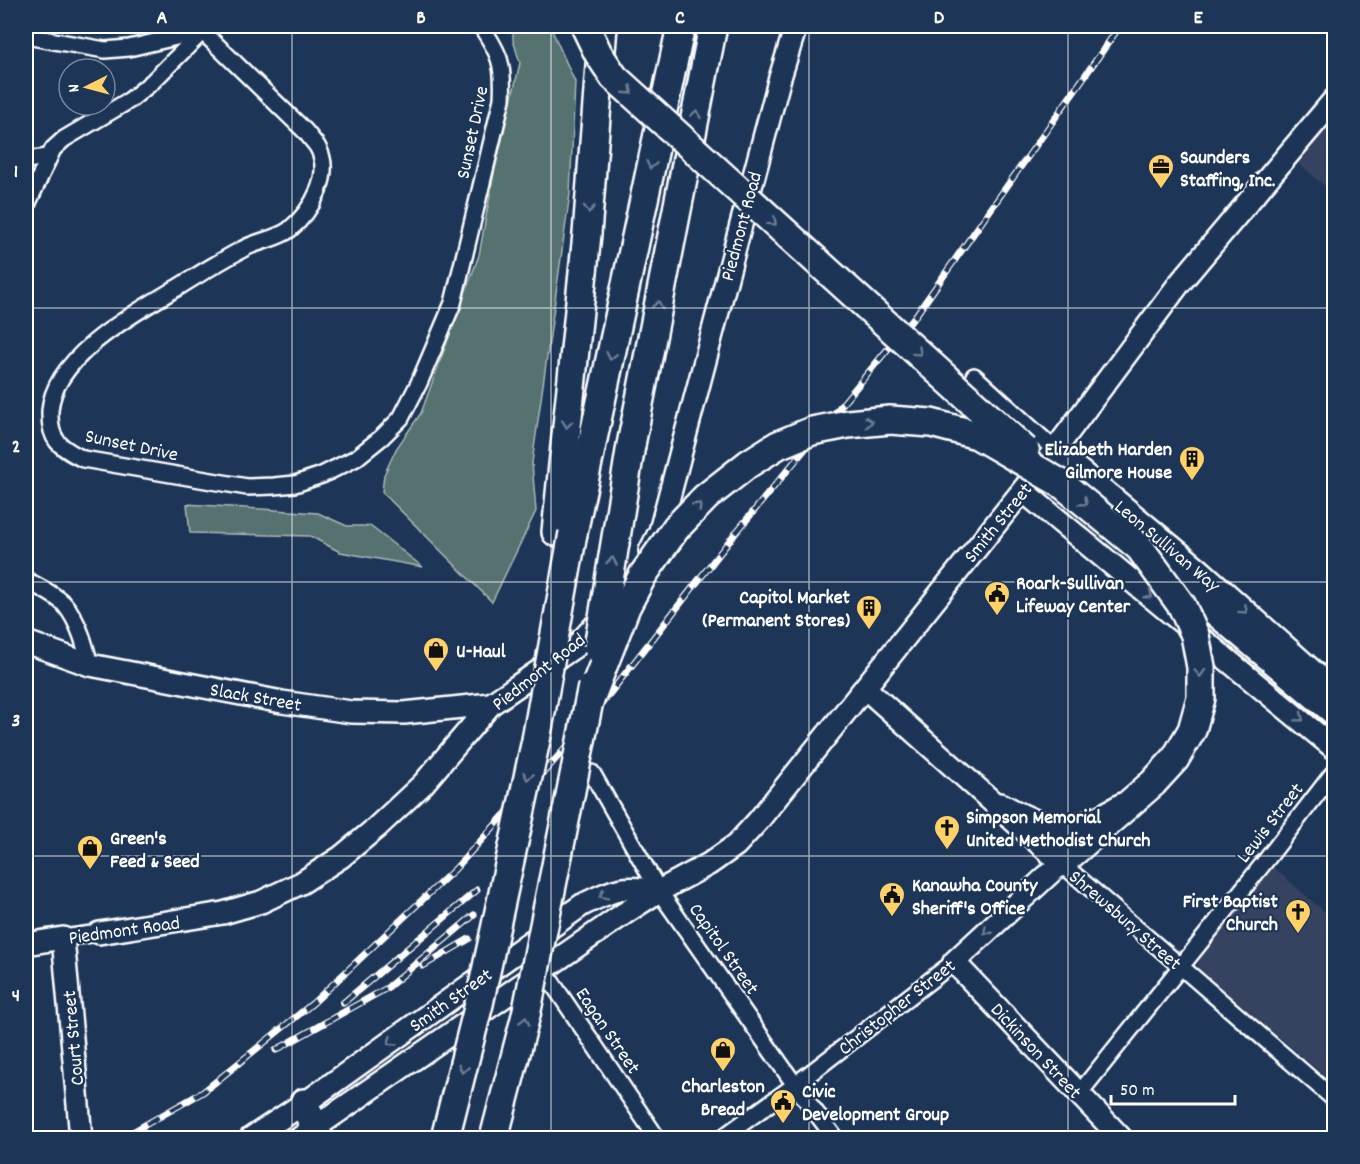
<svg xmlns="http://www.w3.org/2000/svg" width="1360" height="1164" viewBox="0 0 1360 1164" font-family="Dekko,sans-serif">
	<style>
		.built { fill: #344360 }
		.green { fill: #57726f; stroke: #abb8b7; stroke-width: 1.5 }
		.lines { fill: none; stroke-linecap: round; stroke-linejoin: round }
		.street-casing { stroke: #fff; stroke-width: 20 }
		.secondary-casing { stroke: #fff; stroke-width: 26 }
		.highway-casing { stroke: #fff; stroke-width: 32 }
		.street { stroke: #1d3557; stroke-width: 15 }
		.secondary { stroke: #1d3557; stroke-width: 21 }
		.highway { stroke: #1d3557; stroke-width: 27 }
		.rail-casing { stroke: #fff; stroke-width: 7 }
		.rail { stroke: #1d3557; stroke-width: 4.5; stroke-dasharray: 14; stroke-linecap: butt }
		.highway-bridge-casing { stroke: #fff; stroke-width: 32; stroke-linecap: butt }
		.highway-bridge { stroke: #1d3557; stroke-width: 27 }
		.oneway { stroke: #6c7c92 }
		.grid { fill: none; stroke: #fff; stroke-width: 1.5; stroke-opacity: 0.55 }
		.labels { text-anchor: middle; stroke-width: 4.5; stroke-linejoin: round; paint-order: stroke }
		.street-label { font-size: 20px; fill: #fff; stroke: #1d3557 }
		.poi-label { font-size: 20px; font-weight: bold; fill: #fff; stroke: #1d3557; text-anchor: start }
		.neatline { fill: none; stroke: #fff; stroke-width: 2 }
		.grid-label { font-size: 20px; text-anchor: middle; font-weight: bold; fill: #fff }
	</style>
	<rect width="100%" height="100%" fill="#1d3557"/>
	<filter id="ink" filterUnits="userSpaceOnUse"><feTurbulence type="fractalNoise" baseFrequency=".0167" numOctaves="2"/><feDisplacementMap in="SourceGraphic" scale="12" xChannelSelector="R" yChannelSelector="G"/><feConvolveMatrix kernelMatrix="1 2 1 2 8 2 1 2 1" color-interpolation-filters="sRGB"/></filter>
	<g filter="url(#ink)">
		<g class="built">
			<polygon points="1334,102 1334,194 1292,158"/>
			<polygon points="1272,866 1334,920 1334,1084 1198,968 1199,960 1267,868"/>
		</g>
		<g class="green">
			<polygon points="513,26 550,26 575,82 570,194 532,463 536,511 492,602 382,492 384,475 396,449 421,413 479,255 494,173 520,63 513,40"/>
			<polygon points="187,504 318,513 347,526 370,526 423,567 340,552 310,536 190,533"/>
		</g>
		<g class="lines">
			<defs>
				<g id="street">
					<path d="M26,36L105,50L129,48L202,31L305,131C309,136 313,141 317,146C334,174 312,211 289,230C277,239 257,241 243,249C222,260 201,273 180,286C138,311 53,356 50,411C49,440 59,447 83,459L247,487L274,486L295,484L322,475L356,458L382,437L401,418L419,383L453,303L502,99C504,64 500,54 481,26"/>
					<polyline points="26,160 48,157"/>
					<polyline points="26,207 53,149 64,139 130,100 152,82 202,32"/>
					<polyline points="974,376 1055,450"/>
					<path d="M26,580C38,587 55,594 65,605C79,622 85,645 90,665"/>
					<polyline points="592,773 659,891 795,1085 835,1138"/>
					<polyline points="1061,863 1334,1099"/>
					<polyline points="63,938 99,933"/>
					<polyline points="538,962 657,1138"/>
					<polyline points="1078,1095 1267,859 1334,772"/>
					<polyline points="722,1138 795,1085 954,962"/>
				</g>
				<g id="secondary">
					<polyline points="1055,450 1199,569 1334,690"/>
					<polyline points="1023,491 1334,748"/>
					<polyline points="650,551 660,531 779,81 796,26"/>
					<polyline points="26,642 90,665 282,702 351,712 404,713 491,704"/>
					<polyline points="865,688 1061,863 954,962 1121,1138"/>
					<polyline points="99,933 223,913 261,902 301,883 341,857 376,828 423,784 491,704 577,645 605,615"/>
					<polyline points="26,944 63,938 81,1138"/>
					<path d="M251,1138L312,1098L582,905C615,889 622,885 659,891"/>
					<polyline points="300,1138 625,913 659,891 709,864 736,845 758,821 1055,450 1179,284 1334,100"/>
				</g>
				<g id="highway">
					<polyline points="631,445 713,26"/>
					<polyline points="556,532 587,234 603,26"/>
					<polyline points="573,533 681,26"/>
					<polyline points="1154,560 1334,711"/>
					<path d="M1000,807C1053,835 1070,839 1123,807"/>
					<polyline points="1061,863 1153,783"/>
					<polyline points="304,1103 319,1138"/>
				</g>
			</defs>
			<use href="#street" class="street-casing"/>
			<use href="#secondary" class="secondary-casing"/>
			<use href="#highway" class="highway-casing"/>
			<use href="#street" class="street"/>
			<use href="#secondary" class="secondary"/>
			<use href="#highway" class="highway"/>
			<defs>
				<g id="rail">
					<polyline points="423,966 469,939"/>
					<polyline points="343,1003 477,890"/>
					<polyline points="276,1050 387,988 474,915"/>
					<polyline points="122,1138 203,1092 313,1003 455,869 574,739 734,535 916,315 1120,26"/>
				</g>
			</defs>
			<use href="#rail" class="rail-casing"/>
			<use href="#rail" class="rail"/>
			<defs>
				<g id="highway-bridge">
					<polyline points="585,26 598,53 614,77 1025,450"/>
					<polyline points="598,648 631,445"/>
					<polyline points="589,702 626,607 643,575 676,528 706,497 748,464 778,445 812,431 848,424 890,420 931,423 977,435 1062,484 1140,548 1182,606 1195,635 1201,667 1201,698 1192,730 1175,759 1153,783"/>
					<polyline points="445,1138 479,1004 536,740 573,533"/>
					<polyline points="494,1138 526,1015 592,686"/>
				</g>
			</defs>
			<use href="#highway-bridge" class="highway-bridge-casing"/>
			<use href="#highway-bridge" class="highway-bridge"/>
		</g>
		<defs><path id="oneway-chevron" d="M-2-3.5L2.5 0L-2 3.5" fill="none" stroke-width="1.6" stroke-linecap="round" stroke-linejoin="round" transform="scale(1.5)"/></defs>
		<g class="oneway">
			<use href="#oneway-chevron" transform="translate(629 91) rotate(43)"/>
			<use href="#oneway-chevron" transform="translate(696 114) rotate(-79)"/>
			<use href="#oneway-chevron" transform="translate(651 165) rotate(102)"/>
			<use href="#oneway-chevron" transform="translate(589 209) rotate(94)"/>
			<use href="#oneway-chevron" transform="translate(773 222) rotate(42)"/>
			<use href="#oneway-chevron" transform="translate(658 305) rotate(-79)"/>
			<use href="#oneway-chevron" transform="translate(918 352) rotate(42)"/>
			<use href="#oneway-chevron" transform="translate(611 356) rotate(102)"/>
			<use href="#oneway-chevron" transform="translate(869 422) rotate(-5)"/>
			<use href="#oneway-chevron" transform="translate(567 424) rotate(96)"/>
			<use href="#oneway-chevron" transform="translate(1084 502) rotate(39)"/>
			<use href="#oneway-chevron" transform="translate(698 506) rotate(-46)"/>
			<use href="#oneway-chevron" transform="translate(612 561) rotate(-81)"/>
			<use href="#oneway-chevron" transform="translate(1149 595) rotate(39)"/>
			<use href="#oneway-chevron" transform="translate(1244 610) rotate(42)"/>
			<use href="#oneway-chevron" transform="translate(1200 673) rotate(88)"/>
			<use href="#oneway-chevron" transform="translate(1300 718) rotate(39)"/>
			<use href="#oneway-chevron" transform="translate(528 776) rotate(102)"/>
			<use href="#oneway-chevron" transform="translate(603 895) rotate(154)"/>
			<use href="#oneway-chevron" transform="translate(987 931) rotate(137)"/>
			<use href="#oneway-chevron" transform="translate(525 1021) rotate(-76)"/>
			<use href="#oneway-chevron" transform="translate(391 1042) rotate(145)"/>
			<use href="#oneway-chevron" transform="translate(463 1069) rotate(104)"/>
		</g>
	</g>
	<path class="grid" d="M292,26V1138M551,26V1138M809,26V1138M1068,26V1138M26,308H1334M26,582H1334M26,856H1334"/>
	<defs>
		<symbol id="office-pin" viewBox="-11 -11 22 30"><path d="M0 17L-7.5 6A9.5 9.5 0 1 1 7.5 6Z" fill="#ffd166" stroke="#1d3557"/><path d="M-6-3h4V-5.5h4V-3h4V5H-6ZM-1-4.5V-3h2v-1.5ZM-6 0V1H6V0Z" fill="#111"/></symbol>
		<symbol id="building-pin" viewBox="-11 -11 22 30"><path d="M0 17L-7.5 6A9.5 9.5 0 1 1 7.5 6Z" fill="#ffd166" stroke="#1d3557"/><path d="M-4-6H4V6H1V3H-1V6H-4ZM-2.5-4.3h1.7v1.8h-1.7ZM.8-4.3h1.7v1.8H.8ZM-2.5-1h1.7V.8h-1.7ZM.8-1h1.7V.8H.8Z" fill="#111"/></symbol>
		<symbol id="civic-pin" viewBox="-11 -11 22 30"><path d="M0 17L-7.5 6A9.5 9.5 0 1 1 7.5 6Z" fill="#ffd166" stroke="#1d3557"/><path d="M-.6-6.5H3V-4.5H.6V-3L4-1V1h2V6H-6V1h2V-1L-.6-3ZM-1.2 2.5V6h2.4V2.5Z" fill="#111"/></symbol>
		<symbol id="shop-pin" viewBox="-11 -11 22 30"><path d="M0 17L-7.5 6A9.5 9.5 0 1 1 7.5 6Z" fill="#ffd166" stroke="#1d3557"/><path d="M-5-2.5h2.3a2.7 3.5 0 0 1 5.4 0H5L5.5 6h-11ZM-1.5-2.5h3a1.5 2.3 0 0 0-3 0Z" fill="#111"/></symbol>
		<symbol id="church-pin" viewBox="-11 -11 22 30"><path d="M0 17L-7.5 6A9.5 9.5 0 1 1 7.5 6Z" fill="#ffd166" stroke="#1d3557"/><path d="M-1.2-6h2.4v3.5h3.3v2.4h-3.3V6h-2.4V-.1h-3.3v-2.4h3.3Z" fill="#111"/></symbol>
	</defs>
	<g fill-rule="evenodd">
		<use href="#office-pin" x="1146" y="152" width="30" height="40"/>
		<use href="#building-pin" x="1177" y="444" width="30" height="40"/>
		<use href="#civic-pin" x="982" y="579" width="30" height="40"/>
		<use href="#building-pin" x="854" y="593" width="30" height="40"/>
		<use href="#shop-pin" x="421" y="635" width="30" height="40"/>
		<use href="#church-pin" x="932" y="813" width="30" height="40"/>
		<use href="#shop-pin" x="75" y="833" width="30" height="40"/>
		<use href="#civic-pin" x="877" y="880" width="30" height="40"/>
		<use href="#church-pin" x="1283" y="897" width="30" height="40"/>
		<use href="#shop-pin" x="708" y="1035" width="30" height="40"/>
		<use href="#civic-pin" x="768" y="1087" width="30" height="40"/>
	</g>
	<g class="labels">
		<g class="street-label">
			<text transform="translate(471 132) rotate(-78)" y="7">Sunset Drive</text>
			<text transform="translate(740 226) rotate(-75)" y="7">Piedmont Road</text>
			<text transform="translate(132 444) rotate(12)" y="7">Sunset Drive</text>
			<text transform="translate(997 522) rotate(-51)" y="7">Smith Street</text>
			<text transform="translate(1168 545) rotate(40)" y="7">Leon Sullivan Way</text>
			<text transform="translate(538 671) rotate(-38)" y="7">Piedmont Road</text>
			<text transform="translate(256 696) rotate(10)" y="7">Slack Street</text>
			<text transform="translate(1269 822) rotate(-52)" y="7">Lewis Street</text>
			<text transform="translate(1126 919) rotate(41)" y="7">Shrewsbury Street</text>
			<text transform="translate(124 929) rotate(-8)" y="7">Piedmont Road</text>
			<text transform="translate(725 948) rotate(55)" y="7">Capitol Street</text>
			<text transform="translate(450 999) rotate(-35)" y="7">Smith Street</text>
			<text transform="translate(896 1006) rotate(-38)" y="7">Christopher Street</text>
			<text transform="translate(609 1030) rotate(56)" y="7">Eagan Street</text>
			<text transform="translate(72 1038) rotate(-95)" y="7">Court Street</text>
			<text transform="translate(1037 1050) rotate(47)" y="7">Dickinson Street</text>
		</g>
		<g class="poi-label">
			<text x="1180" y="163">Saunders<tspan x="1180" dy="23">Staffing, Inc.</tspan></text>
			<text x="1172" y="455" text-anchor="end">Elizabeth Harden<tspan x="1172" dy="23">Gilmore House</tspan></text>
			<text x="1016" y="589">Roark-Sullivan<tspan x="1016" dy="23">Lifeway Center</tspan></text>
			<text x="850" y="603" text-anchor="end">Capitol Market<tspan x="850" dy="23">(Permanent Stores)</tspan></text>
			<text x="456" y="657">U-Haul</text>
			<text x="966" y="823">Simpson Memorial<tspan x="966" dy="23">United Methodist Church</tspan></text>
			<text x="110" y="844">Green's<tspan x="110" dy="23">Feed &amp; Seed</tspan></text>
			<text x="912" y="891">Kanawha County<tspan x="912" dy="23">Sheriff's Office</tspan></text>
			<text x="1278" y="907" text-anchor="end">First Baptist<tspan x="1278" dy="23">Church</tspan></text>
			<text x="723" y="1092" text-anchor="middle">Charleston<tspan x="723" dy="23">Bread</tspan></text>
			<text x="802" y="1097">Civic<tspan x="802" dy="23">Development Group</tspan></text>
		</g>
	</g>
	<rect width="1360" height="1164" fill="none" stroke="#1d3557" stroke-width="66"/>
	<g transform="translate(87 87) rotate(264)"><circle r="28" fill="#1d3557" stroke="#77869a" stroke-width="1.5"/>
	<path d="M0-4.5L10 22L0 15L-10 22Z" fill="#ffd166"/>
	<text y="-9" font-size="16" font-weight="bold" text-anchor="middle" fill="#ffffff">N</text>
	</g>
	<path d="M1111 1095v9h124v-9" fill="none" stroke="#ffffff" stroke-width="3"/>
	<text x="1120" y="1095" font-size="18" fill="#ffffff" stroke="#1d3557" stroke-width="4.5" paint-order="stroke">50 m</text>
	<rect x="33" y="33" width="1294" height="1098" class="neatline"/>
	<g class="grid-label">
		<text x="162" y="23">A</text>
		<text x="421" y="23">B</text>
		<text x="680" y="23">C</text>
		<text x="939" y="23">D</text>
		<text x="1198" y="23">E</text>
		<text x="16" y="177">1</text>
		<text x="16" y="452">2</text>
		<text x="16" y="726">3</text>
		<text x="16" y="1001">4</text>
	</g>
</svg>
